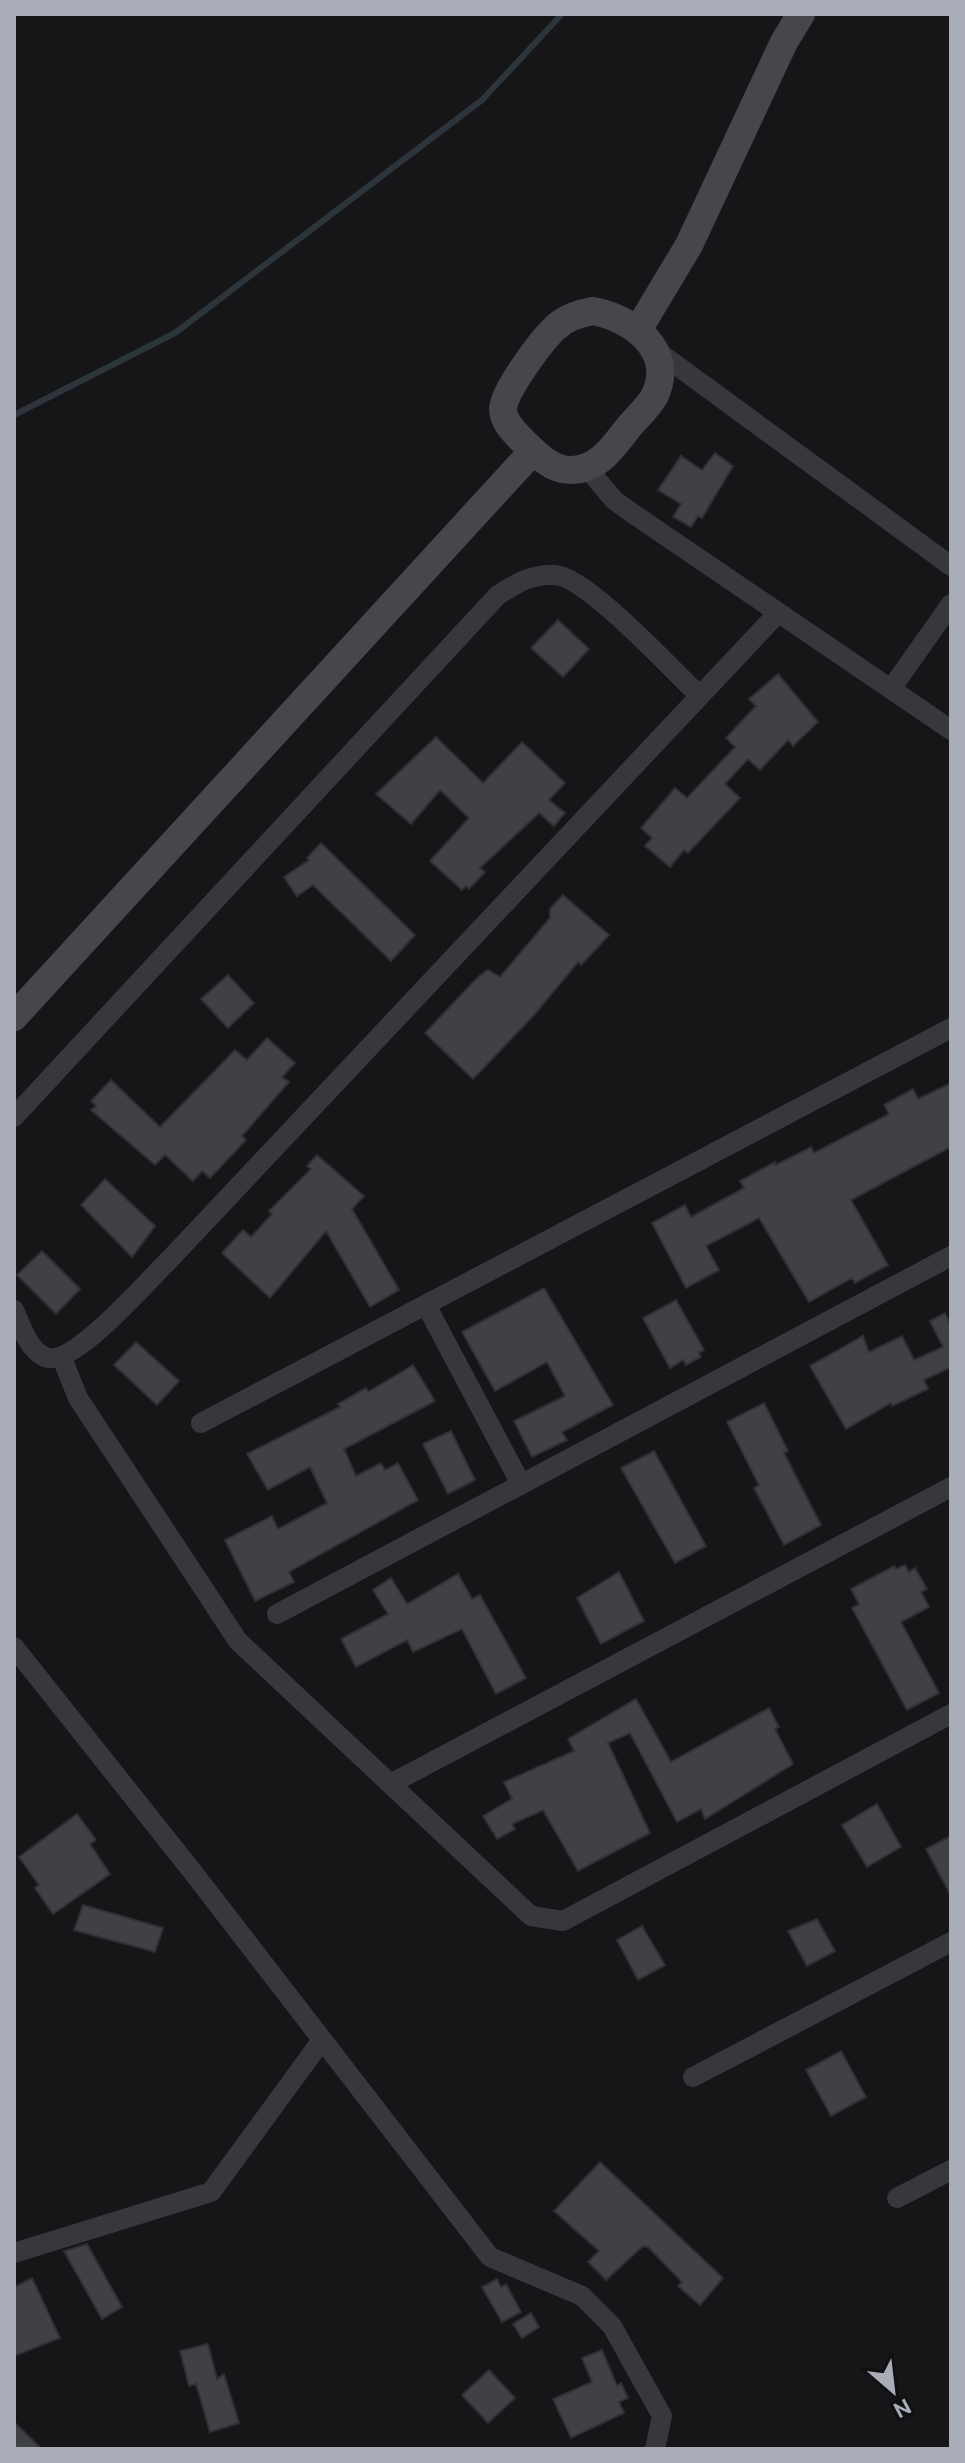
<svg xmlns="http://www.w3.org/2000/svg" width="965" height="2463" viewBox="0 0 965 2463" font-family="Ubuntu,sans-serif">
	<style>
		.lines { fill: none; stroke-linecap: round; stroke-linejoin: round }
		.stream { stroke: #2c353c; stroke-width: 6 }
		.building { fill: #404145; stroke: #303034; stroke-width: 2 }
		.street { stroke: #37383d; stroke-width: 20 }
		.secondary { stroke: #45474d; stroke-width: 28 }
	</style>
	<rect width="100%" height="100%" fill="#161618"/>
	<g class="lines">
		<polyline class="stream" points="14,415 175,333 482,100 562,14"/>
	</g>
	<g class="building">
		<polygon points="715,453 733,466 702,518 698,516 691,527 673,517 681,504 658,490 681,456 702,470"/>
		<polygon points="558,620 589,649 563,677 531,648"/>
		<polygon points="778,674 818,722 793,746 788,740 760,770 748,759 725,784 740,798 688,853 684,850 670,867 645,846 652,838 641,828 675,788 687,798 735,747 726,738 756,706 749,699"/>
		<polygon points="436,737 483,783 522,742 565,783 549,800 565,813 554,826 539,813 480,868 485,872 469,889 466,886 462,890 430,861 469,818 440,790 411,824 376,794"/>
		<polygon points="321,843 415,935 391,961 313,885 297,896 284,877 309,860 307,858"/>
		<polygon points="563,895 609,935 581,965 578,962 534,1015 473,1079 425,1033 478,977 488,970 500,977 550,918 550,909"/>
		<polygon points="228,975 254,1003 228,1028 201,999"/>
		<polygon points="267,1038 295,1063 282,1077 289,1082 242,1136 246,1140 210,1178 202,1171 193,1181 165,1155 155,1165 91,1110 96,1106 91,1101 111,1080 160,1127 235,1050 247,1060"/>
		<polygon points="951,1083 951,1147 851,1200 888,1265 855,1283 852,1278 809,1302 759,1218 706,1246 719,1270 686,1288 652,1223 685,1205 691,1217 744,1188 740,1181 775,1162 776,1165 811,1147 814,1153 889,1114 884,1105 913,1089 918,1099"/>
		<polygon points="317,1155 364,1196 352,1209 399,1290 370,1307 326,1231 270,1298 222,1253 243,1230 251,1237 272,1214 269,1211 311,1169 307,1166"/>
		<polygon points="105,1179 155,1226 132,1257 81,1205"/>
		<polygon points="42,1251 80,1289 56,1314 17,1275"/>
		<polygon points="544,1288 613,1405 562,1432 567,1440 532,1457 514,1421 565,1396 547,1362 495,1391 462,1332"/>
		<polygon points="676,1300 704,1350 699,1353 701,1357 686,1365 683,1360 670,1368 643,1318"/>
		<polygon points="945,1313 951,1325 951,1367 924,1380 928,1389 892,1406 891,1403 846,1429 810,1366 863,1336 869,1352 902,1336 914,1360 943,1347 930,1321"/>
		<polygon points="136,1342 179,1381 157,1405 114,1365"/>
		<polygon points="413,1365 435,1401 344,1449 356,1476 381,1463 385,1470 398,1463 418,1500 289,1572 294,1582 255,1601 225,1540 272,1516 278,1529 327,1503 310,1467 268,1490 247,1454 340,1407 338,1404 366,1388 368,1392"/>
		<polygon points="764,1403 788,1451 784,1453 821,1525 784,1545 754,1488 759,1485 727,1422"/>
		<polygon points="451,1431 475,1480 448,1494 423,1444"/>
		<polygon points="654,1451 706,1546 675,1563 621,1468"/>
		<polygon points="905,1565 909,1572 915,1568 927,1589 921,1592 929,1607 901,1622 939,1693 907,1710 852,1608 859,1604 851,1589 894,1566 896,1569"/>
		<polygon points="619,1572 644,1621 601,1644 577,1598"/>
		<polygon points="458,1574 472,1599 480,1595 526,1678 496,1694 462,1629 413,1652 407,1640 356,1667 341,1639 388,1614 373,1590 391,1578 407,1604"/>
		<polygon points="636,1699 671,1762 769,1708 779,1727 775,1729 793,1764 705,1819 701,1809 677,1822 630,1733 608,1743 650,1833 578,1871 543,1810 512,1824 515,1829 497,1839 483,1816 512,1799 504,1782 574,1751 568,1739"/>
		<polygon points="877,1804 901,1847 867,1867 842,1825"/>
		<polygon points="77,1814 96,1840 90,1844 110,1874 53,1914 35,1888 39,1885 19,1857"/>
		<polygon points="951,1836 951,1896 926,1849"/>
		<polygon points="83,1905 163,1928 155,1952 74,1930"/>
		<polygon points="817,1919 835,1951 807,1966 788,1931"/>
		<polygon points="642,1926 665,1965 638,1980 617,1940"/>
		<polygon points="841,2051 866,2097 831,2116 806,2070"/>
		<polygon points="600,2162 723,2278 700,2305 678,2286 682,2282 648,2247 643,2246 606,2280 588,2262 599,2251 554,2211"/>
		<polygon points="87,2244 122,2307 102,2319 64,2251"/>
		<polygon points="32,2278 60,2338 14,2356 14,2287"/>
		<polygon points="497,2279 501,2287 506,2284 521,2312 502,2322 482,2287"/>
		<polygon points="531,2313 539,2327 522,2338 513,2324"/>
		<polygon points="208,2344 217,2379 224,2374 239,2423 210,2432 196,2384 189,2386 180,2351"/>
		<polygon points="602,2350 617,2386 621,2383 628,2398 619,2402 624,2413 571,2438 553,2399 592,2382 582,2358"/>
		<polygon points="489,2370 515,2398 488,2423 462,2395"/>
		<polygon points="14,2422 42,2449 14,2449"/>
	</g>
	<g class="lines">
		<g class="street">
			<polyline points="657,351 951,566"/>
			<polyline points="587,468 614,500 632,513 951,730"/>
			<polyline points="891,689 951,604"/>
			<path d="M14,1117L498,595C517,583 531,574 555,575C587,577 671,669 698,694"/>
			<polyline points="426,1305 521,1484"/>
			<path d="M14,1310C21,1325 28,1350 45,1357C73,1369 149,1279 170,1259L777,614"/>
			<polyline points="62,1358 78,1398 238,1641 531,1916 563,1921 951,1714"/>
			<polyline points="201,1423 951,1028"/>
			<polyline points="277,1614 951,1256"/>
			<polyline points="14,1647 192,1871 490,2257 582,2296 612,2326 662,2416 655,2449"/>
			<polyline points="392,1783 951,1487"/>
			<polyline points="693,2077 951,1942"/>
			<polyline points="897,2198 951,2170"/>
			<polyline points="14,2253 211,2192 322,2040"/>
		</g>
		<g class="secondary">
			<path d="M593,311C631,318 676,350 655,395C649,407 636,418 628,428C613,447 599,469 572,470C552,471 535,453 521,439C513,431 503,421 503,409C503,392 542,340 555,328C566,317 579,314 593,311Z"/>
			<polyline points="638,330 689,245 784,42 801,14"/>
			<polyline points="14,1017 533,451"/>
		</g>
	</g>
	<rect width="965" height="2463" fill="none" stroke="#a8adb8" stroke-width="32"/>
	<g transform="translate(893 2391) rotate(152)" stroke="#111113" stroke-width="6" paint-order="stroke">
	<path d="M0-6L14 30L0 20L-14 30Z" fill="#a8adb8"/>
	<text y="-12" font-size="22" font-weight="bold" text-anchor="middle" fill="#a8adb8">N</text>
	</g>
</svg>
